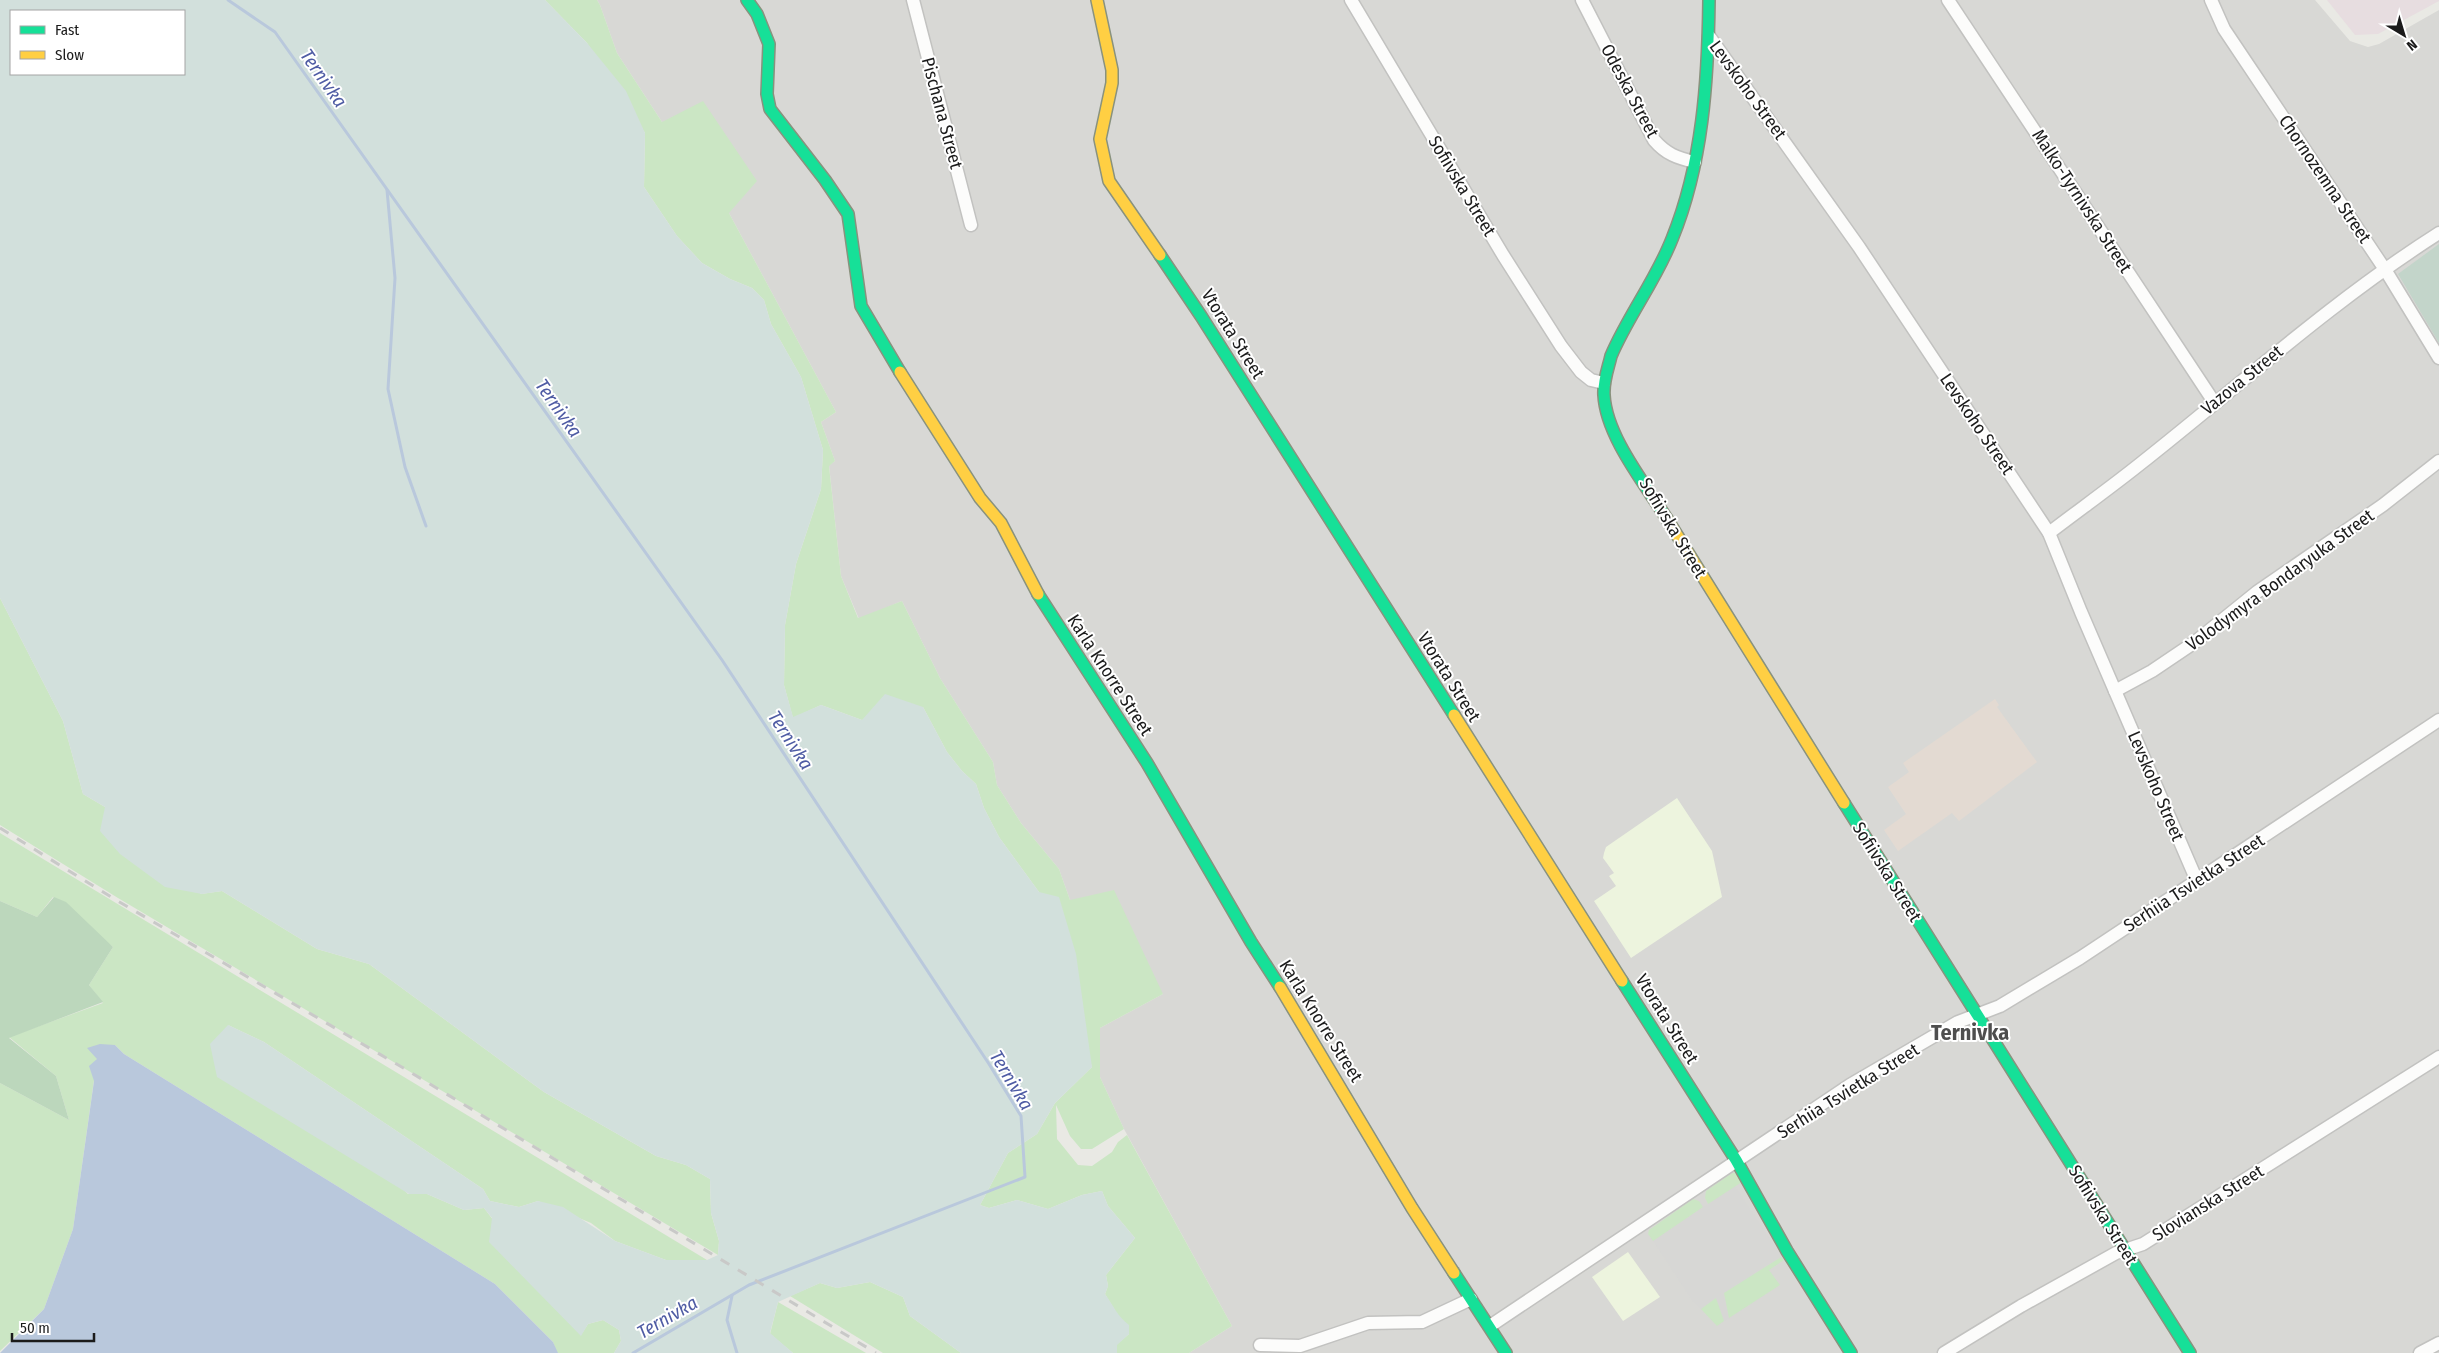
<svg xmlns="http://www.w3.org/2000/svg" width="2439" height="1353" viewBox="0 0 2439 1353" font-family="'Fira Sans Condensed',sans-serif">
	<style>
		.residential { fill: #d8d8d5 }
		.commercial { fill: #e3dad2 }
		.industrial { fill: #e7dde0 }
		.education { fill: #edf4de }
		.religious { fill: #d7d7d5 }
		.grass { fill: #cbe6c4 }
		.forest { fill: #bcd7bc }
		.wetland { fill: #d2e0dc; fill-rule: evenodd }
		.cemetery { fill: #c3d5ca }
		.water { fill: #b9c8dc }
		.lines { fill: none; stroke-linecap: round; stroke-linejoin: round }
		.stream { stroke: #b9c8dc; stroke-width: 3 }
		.street-casing { stroke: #c2c2c0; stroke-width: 15 }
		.fast-casing { stroke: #89927e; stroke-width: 14 }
		.slow-casing { stroke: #89927e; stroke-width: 14 }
		.street { stroke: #fcfcfb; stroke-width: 12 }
		.fast { stroke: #16e098; stroke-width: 11 }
		.slow { stroke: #ffcf43; stroke-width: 11 }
		.rail { stroke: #c9c9c8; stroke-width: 3; stroke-dasharray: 10 10; stroke-linecap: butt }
		.labels { text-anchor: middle; stroke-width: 4; stroke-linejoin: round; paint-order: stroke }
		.street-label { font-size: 18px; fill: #1b1b1b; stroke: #fff }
		.water-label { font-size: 19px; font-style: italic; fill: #4f5ca4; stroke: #fff }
		.district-label { font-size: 22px; font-weight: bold; fill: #4e4e4e; stroke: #fff }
	</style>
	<rect width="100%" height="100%" fill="#e9e9e4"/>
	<polygon class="residential" points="597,0 2315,0 2350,41 2368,47 2379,44 2439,10 2439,1353 1189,1353 1232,1326 1124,1129 1100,1077 1100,1028 1163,994 1070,900 1059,869 1021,823 997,785 993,762 940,678 902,601 859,619 841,576 829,465 835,461 821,422 836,412 729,213 662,122 617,53 600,5"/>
	<polygon class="commercial" points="1995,699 1999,705 1997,707 2037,762 1959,821 1952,813 1898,851 1884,830 1906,814 1888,787 1909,772 1903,763"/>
	<polygon class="industrial" points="2327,0 2439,0 2439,1 2378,34 2355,35"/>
	<g class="education">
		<polygon points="1677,798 1712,851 1722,897 1631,958 1594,901 1616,886 1609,876 1614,873 1603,858 1604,853 1606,847"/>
		<polygon points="1628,1252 1660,1297 1623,1321 1592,1277"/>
	</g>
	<polygon class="religious" points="1735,1186 1784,1260 1769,1270 1780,1285 1717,1326 1693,1302 1653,1241"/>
	<g class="grass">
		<polygon points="545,0 597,0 600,5 617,53 662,122 703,101 757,181 729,213 836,412 821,422 835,461 829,466 841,576 858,618 902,601 940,678 993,762 997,785 1021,823 1059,869 1070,900 1114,890 1163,994 1100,1028 1100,1077 1124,1129 1092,1149 1081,1149 1070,1136 1056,1105 1057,1139 1078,1165 1092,1166 1112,1152 1118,1142 1127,1135 1232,1326 1189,1353 1117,1353 1116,1345 1129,1334 1105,1294 1108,1286 1106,1275 1135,1238 1108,1206 1102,1191 1082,1195 1048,1209 1017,1200 989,1208 980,1205 1008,1153 1037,1134 1055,1103 1092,1067 1039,892 999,837 984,808 976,784 962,771 947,752 923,707 862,720 821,705 793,718 784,685 785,625 796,564 821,489 823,450 801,377 771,324 764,300 752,288 730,279 702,263 677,236 644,187 645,133 587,43"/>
		<polygon points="0,598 63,721 83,794 105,807 201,894 222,891 317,949 369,964 544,1092 656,1156 686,1165 710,1179 711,1213 719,1241 718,1255 118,898 0,825"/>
		<polygon points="0,833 707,1260 666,1260 615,1241 591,1223 538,1201 519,1207 490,1201 483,1189 264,1042 228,1025 408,1194 427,1194 464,1210 484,1208 581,1335 588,1324 603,1320 619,1330 621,1341 614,1353 557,1353 553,1342 495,1284 124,1054 115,1045 97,1059 73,1229 44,1309 0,1351 0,1083 69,1120 56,1076 9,1037 103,1003 89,985 113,947 53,897 37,917 0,901"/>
		<polygon points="1732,1173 1735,1173 1742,1182 1708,1204 1705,1198 1706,1191"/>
		<polygon points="1693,1199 1699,1201 1703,1207 1653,1241 1648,1234 1649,1230"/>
		<polygon points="1781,1257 1784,1260 1769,1270 1780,1285 1729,1318 1724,1293"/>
		<polygon points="870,1282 903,1297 910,1316 961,1353 883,1353 790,1296 820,1283 837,1288"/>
		<polygon points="1716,1298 1724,1321 1717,1326 1701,1309"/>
		<polygon points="778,1302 866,1353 793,1353 770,1334"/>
	</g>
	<polygon class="forest" points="54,897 66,902 113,947 89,985 103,1002 9,1038 56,1076 69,1120 0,1083 0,901 37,917"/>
	<path class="wetland" d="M0,0H545L587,43L626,91L645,133L644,187L677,236L702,263L730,279L752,288L764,300L771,324L801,377L823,450L821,489L796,564L785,625L784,685L793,717L821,705L862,720L885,694L923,707L947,752L962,771L976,784L984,808L999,837L1039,892L1059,897L1076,954L1092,1067L1055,1103L1037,1134L1008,1153L980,1205L989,1208L1017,1200L1048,1209L1082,1195L1102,1191L1108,1206L1135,1238L1106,1275L1108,1286L1105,1294C1114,1306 1117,1316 1129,1325V1334L1117,1345V1353H961L910,1316L903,1297L870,1282L837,1288L820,1283L778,1302L770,1333L793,1353H614L621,1341L619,1330L603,1320L588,1324L581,1336L489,1242L492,1218L484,1208L464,1210L427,1194H409L217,1077L210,1044L228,1025L264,1042L483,1189L490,1201L519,1207L538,1201L563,1207L615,1241L666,1260H707L718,1255L719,1241L711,1213L710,1179L686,1165L656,1156L544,1092L369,964L317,949L222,891L202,894L165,887L120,854L100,831L105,807L83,794L63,721L0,598ZM184,11V74H11V11Z"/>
	<polygon class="cemetery" points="2439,244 2439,343 2398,274"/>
	<polygon class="water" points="100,1044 115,1045 124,1054 495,1284 553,1342 558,1353 0,1353 44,1309 73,1229 94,1081 89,1066 97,1059 87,1048"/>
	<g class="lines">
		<g class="stream">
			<polyline points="228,0 275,32 722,660 989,1064 1021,1116 1025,1177 749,1285 633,1353"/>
			<polyline points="387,190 395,278 388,389 405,467 426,526"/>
			<polyline points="732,1296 727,1320 737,1353"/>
		</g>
		<defs>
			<g id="street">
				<polyline points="913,0 971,225"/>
				<polyline points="1351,0 1503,255 1561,346 1581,372 1591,380 1604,383"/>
				<path d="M1582,0L1654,140C1666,154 1677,158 1695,162"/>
				<polyline points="1948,0 2214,402"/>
				<polyline points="2211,0 2224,29 2386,271 2439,358"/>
				<polyline points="1709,36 1859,247 2049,533 2081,612 2197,881"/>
				<path d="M2049,533C2079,510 2110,488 2140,464C2239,386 2332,301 2439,233"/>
				<polyline points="2115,691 2152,671 2195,642 2257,592 2383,505 2439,461"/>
				<polyline points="1490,1326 1850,1085 1958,1022 2000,1006 2080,958 2439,720"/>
				<polyline points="1260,1345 1300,1346 1368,1323 1422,1322 1471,1299"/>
				<polyline points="1944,1353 2021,1306 2116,1253 2143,1244 2439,1057"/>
				<polyline points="2420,1353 2439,1343"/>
			</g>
			<g id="fast">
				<polyline points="747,0 757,14 769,44 767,94 770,109 825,180 848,214 861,306 900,372"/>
				<polyline points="1160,255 1201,316 1454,715"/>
				<path d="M1667,519C1645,484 1606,436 1604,395C1603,381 1608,369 1611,356C1628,316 1656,280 1672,239C1703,163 1708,80 1709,0"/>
				<polyline points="1038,594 1147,763 1251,942 1280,987"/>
				<polyline points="1844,803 2190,1353"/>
				<polyline points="1622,981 1736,1160 1787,1251 1851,1353"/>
				<polyline points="1454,1273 1506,1353"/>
			</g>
			<g id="slow">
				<polyline points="1097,0 1112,70 1112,83 1100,139 1109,181 1160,255"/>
				<polyline points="900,372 980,498 1001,523 1038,594"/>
				<polyline points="1667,519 1844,803"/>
				<polyline points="1454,715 1622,981"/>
				<polyline points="1280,987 1412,1208 1454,1273"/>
			</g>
		</defs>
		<use href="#street" class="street-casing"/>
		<use href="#fast" class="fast-casing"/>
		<use href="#slow" class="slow-casing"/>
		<use href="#street" class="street"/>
		<use href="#fast" class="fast"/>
		<use href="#slow" class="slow"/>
		<polyline class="rail" points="0,828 116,900 400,1066 876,1353"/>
	</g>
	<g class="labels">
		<g class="street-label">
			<text transform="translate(1748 90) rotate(54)" y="6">Levskoho Street</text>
			<text transform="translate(1630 91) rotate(62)" y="6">Odeska Street</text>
			<text transform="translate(942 113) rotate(75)" y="6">Pischana Street</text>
			<text transform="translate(2325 179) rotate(56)" y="6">Chornozemna Street</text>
			<text transform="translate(1462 186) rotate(59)" y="6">Sofiivska Street</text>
			<text transform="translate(2082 201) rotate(57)" y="6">Malko-Tyrnivska Street</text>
			<text transform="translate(1233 334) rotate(58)" y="6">Vtorata Street</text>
			<text transform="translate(2242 380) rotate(-39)" y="6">Vazova Street</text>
			<text transform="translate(1977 424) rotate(56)" y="6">Levskoho Street</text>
			<text transform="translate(1673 528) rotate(59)" y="6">Sofiivska Street</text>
			<text transform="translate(2280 580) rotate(-36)" y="6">Volodymyra Bondaryuka Street</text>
			<text transform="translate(1110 675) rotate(57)" y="6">Karla Knorre Street</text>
			<text transform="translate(1449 677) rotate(58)" y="6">Vtorata Street</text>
			<text transform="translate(2156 786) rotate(67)" y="6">Levskoho Street</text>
			<text transform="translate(1887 872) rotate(58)" y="6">Sofiivska Street</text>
			<text transform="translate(2194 883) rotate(-33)" y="6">Serhiia Tsvietka Street</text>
			<text transform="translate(1667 1019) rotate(58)" y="6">Vtorata Street</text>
			<text transform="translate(1321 1021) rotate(58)" y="6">Karla Knorre Street</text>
			<text transform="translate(1848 1091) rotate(-32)" y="6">Serhiia Tsvietka Street</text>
			<text transform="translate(2208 1203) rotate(-32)" y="6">Slovianska Street</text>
			<text transform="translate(2103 1215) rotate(58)" y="6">Sofiivska Street</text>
		</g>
		<g class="water-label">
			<text transform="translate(324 78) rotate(55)" y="7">Ternivka</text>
			<text transform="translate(559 408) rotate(55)" y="7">Ternivka</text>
			<text transform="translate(791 740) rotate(57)" y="7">Ternivka</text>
			<text transform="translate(1012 1080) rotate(59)" y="7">Ternivka</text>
			<text transform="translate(667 1317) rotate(-30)" y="7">Ternivka</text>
		</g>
		<g class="district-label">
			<text x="1970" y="1040">Ternivka</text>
		</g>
	</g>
	<rect x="10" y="10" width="175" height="65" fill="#ffffff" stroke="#a4a4a4"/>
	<rect x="20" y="26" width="25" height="8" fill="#16e098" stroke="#a4a4a4"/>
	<text x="55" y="35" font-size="15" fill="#1b1b1b">Fast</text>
	<rect x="20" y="51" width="25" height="8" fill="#ffcf43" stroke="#a4a4a4"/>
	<text x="55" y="60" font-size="15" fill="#1b1b1b">Slow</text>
	<g transform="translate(2404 35) rotate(142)" stroke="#ffffff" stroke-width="4" paint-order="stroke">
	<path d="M0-4L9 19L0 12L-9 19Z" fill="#1b1b1b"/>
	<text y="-8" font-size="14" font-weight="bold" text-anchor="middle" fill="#1b1b1b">N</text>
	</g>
	<path d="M12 1333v8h82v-8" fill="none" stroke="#1b1b1b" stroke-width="2.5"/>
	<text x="20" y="1333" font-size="15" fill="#1b1b1b" stroke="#ffffff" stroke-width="4" paint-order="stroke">50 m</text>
</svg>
